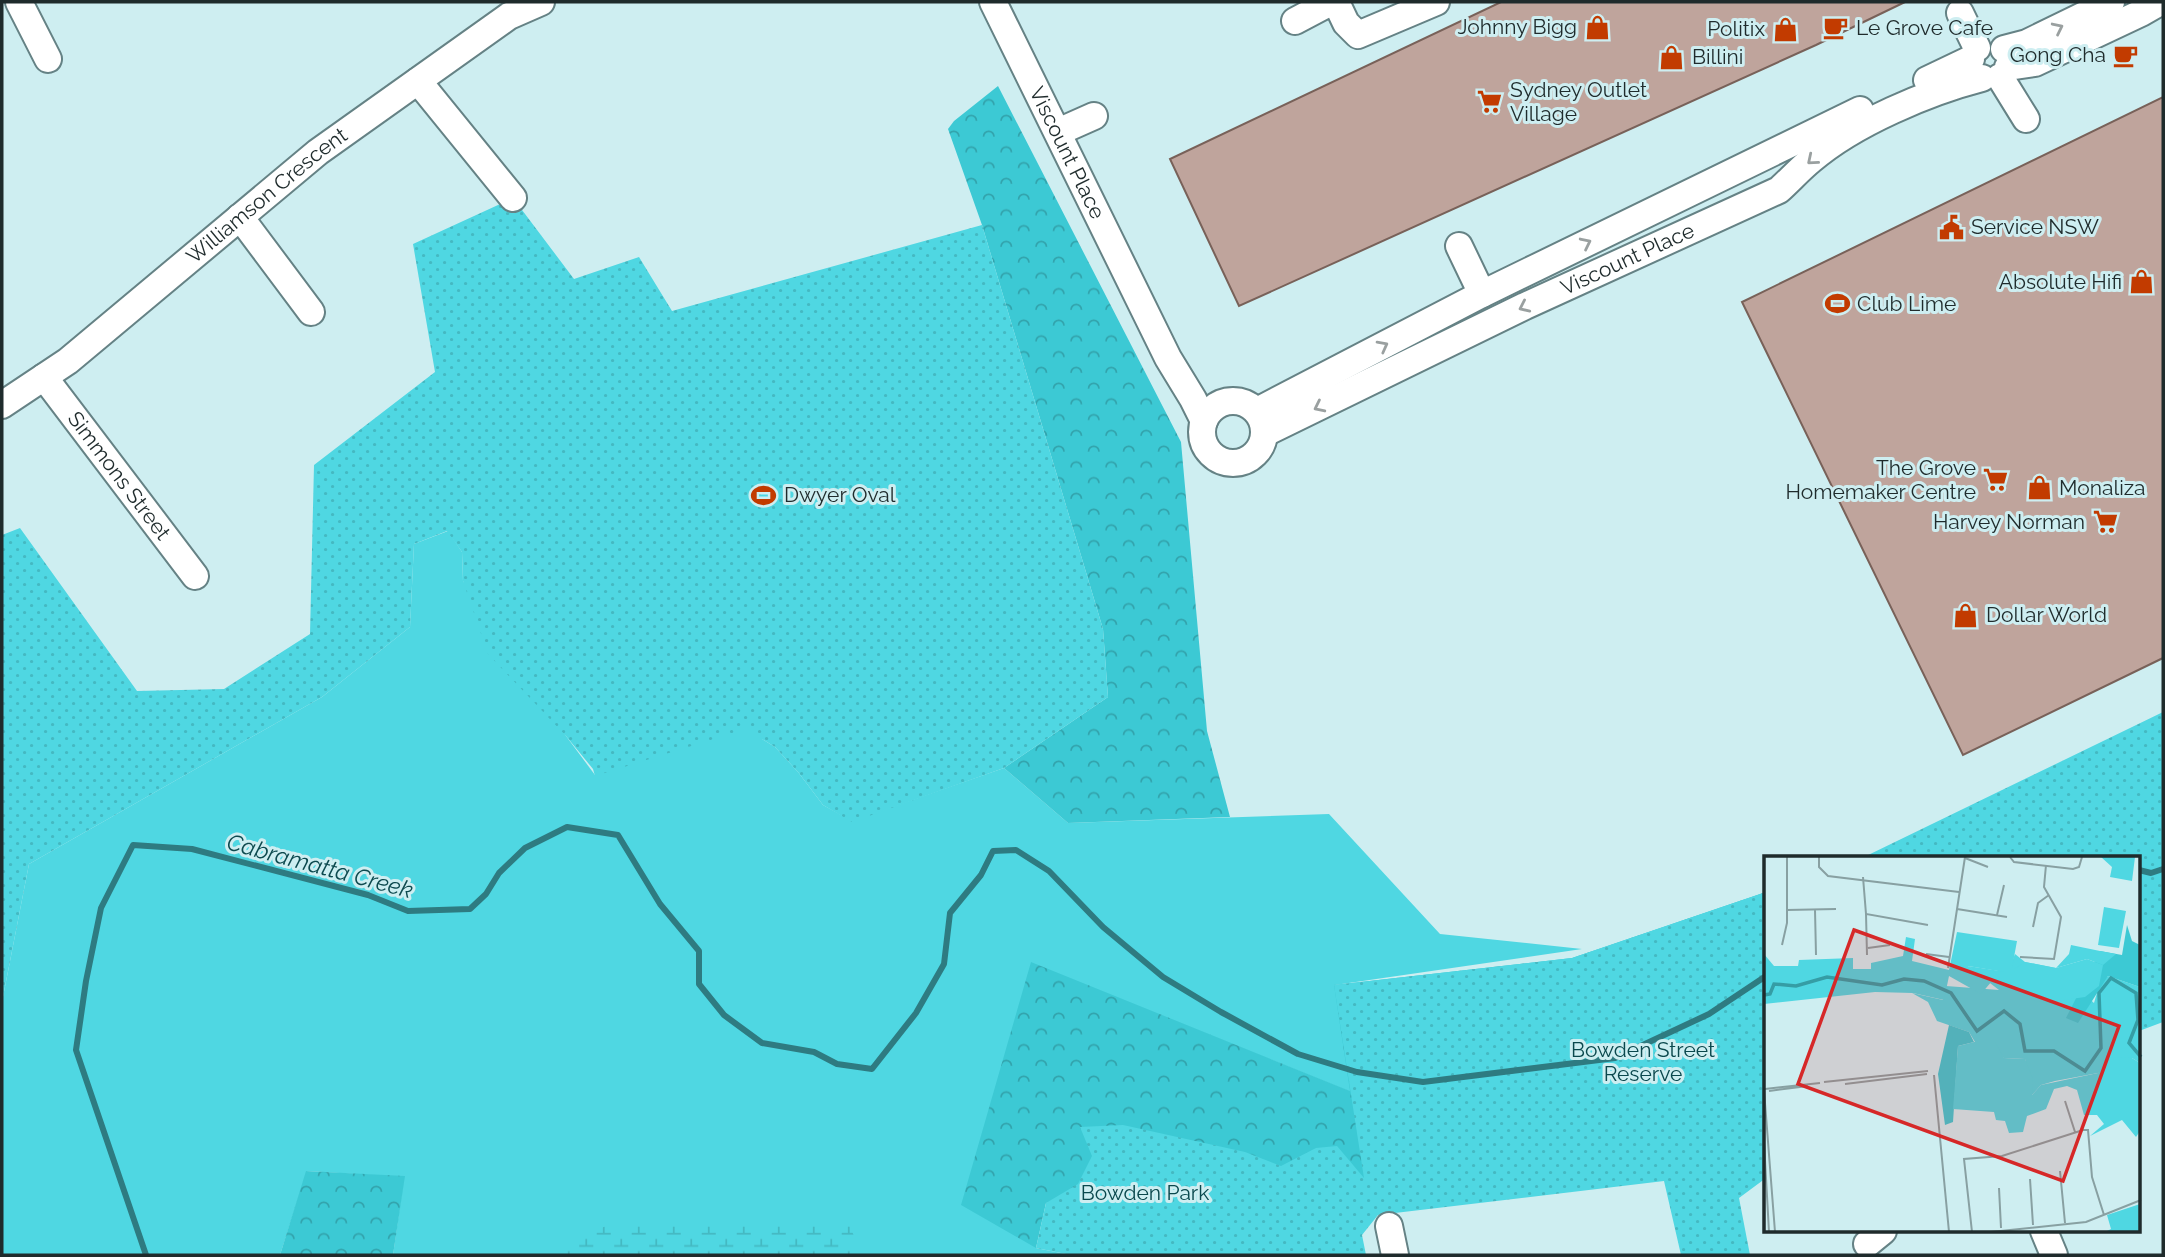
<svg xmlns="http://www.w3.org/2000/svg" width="2165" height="1257" viewBox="0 0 2165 1257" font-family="Raleway,sans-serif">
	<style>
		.grass { fill: #4fd7e2 }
		.forest { fill: url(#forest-crowns) }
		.wetland { fill: url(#wetland-marsh) }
		.park { fill: url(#park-dots) }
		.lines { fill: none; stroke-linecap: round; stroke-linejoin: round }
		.stream { stroke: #2e7b81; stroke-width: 6 }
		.building { fill: #bfa49c; stroke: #786159; stroke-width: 2 }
		.minor-casing { stroke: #658285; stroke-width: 30 }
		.minor { stroke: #fff; stroke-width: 26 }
		.oneway { stroke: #9aa0a0 }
		.labels { text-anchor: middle; stroke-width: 6; stroke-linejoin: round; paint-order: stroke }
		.poi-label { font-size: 21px; fill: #1f2b2c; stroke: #ceeef1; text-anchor: start }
		.street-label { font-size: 21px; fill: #1f2b2c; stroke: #ceeef1 }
		.park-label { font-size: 21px; fill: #0a484d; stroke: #ceeef1 }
		.water-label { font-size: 23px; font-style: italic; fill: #0d4a4f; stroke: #ceeef1 }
		.inset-river { fill: none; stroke: #359da5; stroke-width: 3.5 }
		.inset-road { fill: none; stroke: #88a0a2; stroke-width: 2 }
		.view { fill: #d62828; fill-opacity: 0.15; stroke: #d62828; stroke-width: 3.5 }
		.inset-edge { fill: none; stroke: #1f2b2c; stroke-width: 3.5 }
	</style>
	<defs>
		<pattern id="forest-crowns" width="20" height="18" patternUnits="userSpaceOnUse" patternTransform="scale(1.75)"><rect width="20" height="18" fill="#3cc9d4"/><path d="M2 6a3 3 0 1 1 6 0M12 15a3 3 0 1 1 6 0" fill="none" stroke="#32a3ac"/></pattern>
		<pattern id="wetland-marsh" width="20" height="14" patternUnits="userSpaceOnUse" patternTransform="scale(1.75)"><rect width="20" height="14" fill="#4fd7e2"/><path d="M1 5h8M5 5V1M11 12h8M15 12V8" fill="none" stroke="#44b9c2"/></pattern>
		<pattern id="park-dots" width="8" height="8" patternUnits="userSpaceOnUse" patternTransform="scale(1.75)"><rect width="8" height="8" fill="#4fd7e2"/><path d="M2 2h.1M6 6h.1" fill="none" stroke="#44b9c2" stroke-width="1.8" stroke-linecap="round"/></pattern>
	</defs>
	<rect width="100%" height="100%" fill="#ceeef1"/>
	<polygon class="grass" points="448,531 462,552 463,581 566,736 595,775 746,728 814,753 762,739 775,747 798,772 823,805 852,821 1004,768 1068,823 1329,814 1440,934 1582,949 1335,985 1351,1092 1031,963 1036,1248 1071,1255 393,1255 404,1177 307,1171 280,1255 2,1255 2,1002 29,864 322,697 410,627 414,544"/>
	<g class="forest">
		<polygon points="998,86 1181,442 1207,731 1230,817 1068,823 1004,768 1108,697 1103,629 982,225 948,129 954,121"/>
		<polygon points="1766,892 1364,1179 1281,1166 1046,1203 1036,1248 961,1205 1031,962 1350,1091 1334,985 1572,958"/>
		<polygon points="306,1171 405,1176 393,1255 280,1255"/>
	</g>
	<polygon class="wetland" points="611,1223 849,1223 861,1255 551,1255"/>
	<g class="park">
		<polygon points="513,198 574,279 639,257 672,311 982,225 1103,629 1108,697 1004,768 852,822 823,805 798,772 775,747 746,729 595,776 593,769 566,736 488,654 463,581 462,552 447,531 414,544 410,627 322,697 29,864 2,1002 2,535 20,528 137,691 224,689 310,634 314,465 435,372 413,244"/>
		<polygon points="2163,712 2163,1022 2139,1031 2139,858 1862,858"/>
		<polygon points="1766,892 1766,1178 1739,1198 1750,1255 1681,1255 1664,1181 1378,1215 1362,1235 1366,1255 1071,1255 1036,1248 1046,1203 1078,1184 1092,1156 1080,1127 1123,1125 1245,1152 1281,1166 1316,1148 1337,1146 1364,1178 1334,985 1572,958"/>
	</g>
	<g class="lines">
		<g class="stream">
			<polyline points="2139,870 2151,873 2163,869"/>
			<polyline points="146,1255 76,1050 86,981 101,908 133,845 192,849 368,895 408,911 470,909 486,894 499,873 525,848 567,827 618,835 660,904 699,951 699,984 724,1015 762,1043 814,1052 837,1064 872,1069 916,1013 944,964 950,913 981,875 993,851 1016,850 1049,871 1103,927 1163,977 1221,1012 1298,1054 1357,1072 1423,1082 1615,1058 1709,1014 1766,976"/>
		</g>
	</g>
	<g class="building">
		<polygon points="1501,2 1905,2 1816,45 1239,306 1170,159"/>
		<polygon points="2163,97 2163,658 1963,755 1742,302"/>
	</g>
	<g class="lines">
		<defs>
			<g id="minor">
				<polyline points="19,2 48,59"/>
				<path id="s1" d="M993,2L1168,358L1193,399L1204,421"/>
				<polyline points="1336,2 1346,23 1358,35 1436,2"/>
				<polyline points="1960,13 1977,48"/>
				<polyline points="1295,21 1331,2"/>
				<polyline points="2004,49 2027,43 2111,2"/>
				<polyline points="2008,67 2035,63 2141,13 2160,2"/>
				<polyline points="2000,77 2026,119"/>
				<polyline points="1927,80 1971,59"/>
				<polyline points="418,81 513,198"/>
				<polyline points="1058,132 1094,116"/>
				<polyline points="240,217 311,312"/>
				<polyline points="1459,246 1482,294"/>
				<path id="s2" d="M44,377L195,576"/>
				<circle cx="1233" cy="432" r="31"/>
				<path id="s3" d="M2,405L68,361L318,152L509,16L541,2"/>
				<polyline points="1257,411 1482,294 1860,110"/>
				<path id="s4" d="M1265,433L1525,306L1779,190C1790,180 1800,169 1811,160C1854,123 1928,92 1982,78"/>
				<polyline points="1389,1226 1395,1255"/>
				<polyline points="2044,1231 2054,1255"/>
				<polyline points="1867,1244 1883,1231"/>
			</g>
		</defs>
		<use href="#minor" class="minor-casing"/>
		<use href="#minor" class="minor"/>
	</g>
	<defs><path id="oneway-chevron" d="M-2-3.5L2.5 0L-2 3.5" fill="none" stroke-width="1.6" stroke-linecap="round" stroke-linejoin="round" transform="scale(1.75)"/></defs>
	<g class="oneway">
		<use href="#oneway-chevron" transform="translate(2058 28) rotate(-26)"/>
		<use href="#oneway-chevron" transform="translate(1812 160) rotate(140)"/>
		<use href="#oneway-chevron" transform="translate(1586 243) rotate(-26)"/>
		<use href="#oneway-chevron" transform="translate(1524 307) rotate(155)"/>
		<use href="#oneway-chevron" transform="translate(1383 346) rotate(-28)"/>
		<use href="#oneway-chevron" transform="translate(1319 407) rotate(154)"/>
	</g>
	<defs>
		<symbol id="shop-bare" viewBox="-9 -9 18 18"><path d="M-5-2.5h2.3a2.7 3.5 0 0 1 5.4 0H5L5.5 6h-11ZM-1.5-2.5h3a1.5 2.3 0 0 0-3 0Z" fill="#c23b00" stroke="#ceeef1" stroke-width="2.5" paint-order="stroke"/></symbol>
		<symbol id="cafe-bare" viewBox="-9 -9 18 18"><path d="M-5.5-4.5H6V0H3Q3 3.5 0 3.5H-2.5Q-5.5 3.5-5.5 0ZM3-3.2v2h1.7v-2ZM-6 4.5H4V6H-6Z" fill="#c23b00" stroke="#ceeef1" stroke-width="2.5" paint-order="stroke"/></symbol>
		<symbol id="supermarket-bare" viewBox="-9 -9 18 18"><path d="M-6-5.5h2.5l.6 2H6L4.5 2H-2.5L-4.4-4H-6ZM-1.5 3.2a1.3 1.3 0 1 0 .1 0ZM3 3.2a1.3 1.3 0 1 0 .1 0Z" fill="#c23b00" stroke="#ceeef1" stroke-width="2.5" paint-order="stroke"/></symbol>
		<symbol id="civic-bare" viewBox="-9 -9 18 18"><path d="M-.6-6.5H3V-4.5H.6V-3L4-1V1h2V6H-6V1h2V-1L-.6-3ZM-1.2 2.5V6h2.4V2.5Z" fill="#c23b00" stroke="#ceeef1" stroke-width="2.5" paint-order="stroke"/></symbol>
		<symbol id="stadium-bare" viewBox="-9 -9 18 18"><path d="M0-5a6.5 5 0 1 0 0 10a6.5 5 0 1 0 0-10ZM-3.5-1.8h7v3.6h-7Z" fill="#c23b00" stroke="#ceeef1" stroke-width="2.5" paint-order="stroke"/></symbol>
	</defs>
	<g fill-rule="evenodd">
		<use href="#shop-bare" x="1580" y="10" width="35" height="35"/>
		<use href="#cafe-bare" x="1818" y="10" width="35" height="35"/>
		<use href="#shop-bare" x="1768" y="12" width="35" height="35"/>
		<use href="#cafe-bare" x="2108" y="38" width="35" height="35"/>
		<use href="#shop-bare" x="1654" y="40" width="35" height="35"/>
		<use href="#supermarket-bare" x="1472" y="84" width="35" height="35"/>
		<use href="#civic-bare" x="1934" y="210" width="35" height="35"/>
		<use href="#shop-bare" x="2124" y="264" width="35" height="35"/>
		<use href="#stadium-bare" x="1820" y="286" width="35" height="35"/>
		<use href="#supermarket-bare" x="1978" y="462" width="35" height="35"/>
		<use href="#shop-bare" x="2022" y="470" width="35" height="35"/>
		<use href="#stadium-bare" x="746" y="478" width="35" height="35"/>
		<use href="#supermarket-bare" x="2088" y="504" width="35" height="35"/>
		<use href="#shop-bare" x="1948" y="598" width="35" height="35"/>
	</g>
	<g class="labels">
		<g class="poi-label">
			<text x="1577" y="34" text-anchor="end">Johnny Bigg</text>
			<text x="1856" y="35">Le Grove Cafe</text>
			<text x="1765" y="36" text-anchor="end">Politix</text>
			<text x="2106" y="62" text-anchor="end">Gong Cha</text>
			<text x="1692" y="64">Billini</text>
			<text x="1510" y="97">Sydney Outlet<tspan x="1510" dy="24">Village</tspan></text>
			<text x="1971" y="234">Service NSW</text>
			<text x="2122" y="289" text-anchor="end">Absolute Hifi</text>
			<text x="1857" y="311">Club Lime</text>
			<text x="1976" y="475" text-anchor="end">The Grove<tspan x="1976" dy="24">Homemaker Centre</tspan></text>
			<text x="2059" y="495">Monaliza</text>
			<text x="784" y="502">Dwyer Oval</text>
			<text x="2085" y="529" text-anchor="end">Harvey Norman</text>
			<text x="1986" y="622">Dollar World</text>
		</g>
		<g class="street-label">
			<text dy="7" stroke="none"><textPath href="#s1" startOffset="168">Viscount Place</textPath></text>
			<text dy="7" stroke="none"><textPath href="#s3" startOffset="338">Williamson Crescent</textPath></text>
			<text dy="7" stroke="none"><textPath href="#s4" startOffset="402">Viscount Place</textPath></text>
			<text dy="7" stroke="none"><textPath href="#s2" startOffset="124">Simmons Street</textPath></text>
		</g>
		<g class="park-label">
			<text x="1643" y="1057">Bowden Street<tspan x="1643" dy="24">Reserve</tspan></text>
			<text x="1145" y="1200">Bowden Park</text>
		</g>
		<g class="water-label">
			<text transform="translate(320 866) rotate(15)" y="8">Cabramatta Creek</text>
		</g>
	</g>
	<g transform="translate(1764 856)">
		<rect width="376" height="376" fill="#ceeef1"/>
		<path d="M337,1H371L368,25L346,21L348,11ZM340,51L362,55L355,92L334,89ZM251,98L261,106L292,112L330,147L335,130L344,120L376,131V207L368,202L334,217L291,225L277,229L268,239L261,203L240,202L211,186L205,176L173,165L164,146L148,137L179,144L182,130L235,134L204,110L236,115L247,108Z" fill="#4fd7e2"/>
		<path d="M363,69L368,85L376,89V131L344,120L314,167L302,162L336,95L358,99ZM185,169L205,176L210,186L194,190L189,266L181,269L174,218Z" fill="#3cc9d4"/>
		<path d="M323,103L339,109L335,130L321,141L279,147L250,137V113L261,106L292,112Z" fill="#4fd7e2"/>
		<path d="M193,76L253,85L248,112L240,116L204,110L228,125L217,138L185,120L180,144L149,137L111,136L0,148V98L10,110H34L35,104L89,102V113H107V107L139,100L142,81L151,83L148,105L185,114ZM307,89L336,95L352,98L339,109L323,103L292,112L305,98ZM210,186H231L240,202L261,203L269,223L268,239L277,229L334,217L344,201L368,202L376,207V275L372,281L358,264L326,280L340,268L333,259H320L313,234L303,230L290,233L282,253L263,260L259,276L245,277L241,265L232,264L230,256L189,253L194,190ZM376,348V376H341L347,373L343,359Z" fill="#4fd7e2"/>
		<path class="inset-river" d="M0,139L6,138L10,128L32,130L63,121L118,129L140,123L160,125L187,137L213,175L240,155L256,168L261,195H290L321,215L337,192L335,137L347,122L372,137L374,164L365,187L377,201"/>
		<path class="inset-road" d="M55,1V11L64,20L195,36M246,1L250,6L309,13L315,11L318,1M201,2L224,11M99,21L102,58L164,69M193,53L243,61M23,54L72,53M51,54L52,99M102,58L103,99M233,59L240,29M269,71L274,47L285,39M18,89L23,67V1M104,92L126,89M162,98L185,101M256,101L290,103L297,61L280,31L282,9M184,112L201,1M170,219L185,376M60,226L164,215M81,228L163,218M1,233L56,227M0,234L11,376M5,235L44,230M301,245L311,276M0,286L5,376M296,315L301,367M266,323L269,369M235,332L237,372M208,376L200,303L238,300L319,274H324L328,321L340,359M227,376L322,366L377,344"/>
		<path class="view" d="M90,74L355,170L299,325L34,228Z"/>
		<rect width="376" height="376" class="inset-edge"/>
	</g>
	<rect width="2165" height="1257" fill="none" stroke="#1f2b2c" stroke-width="7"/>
</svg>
